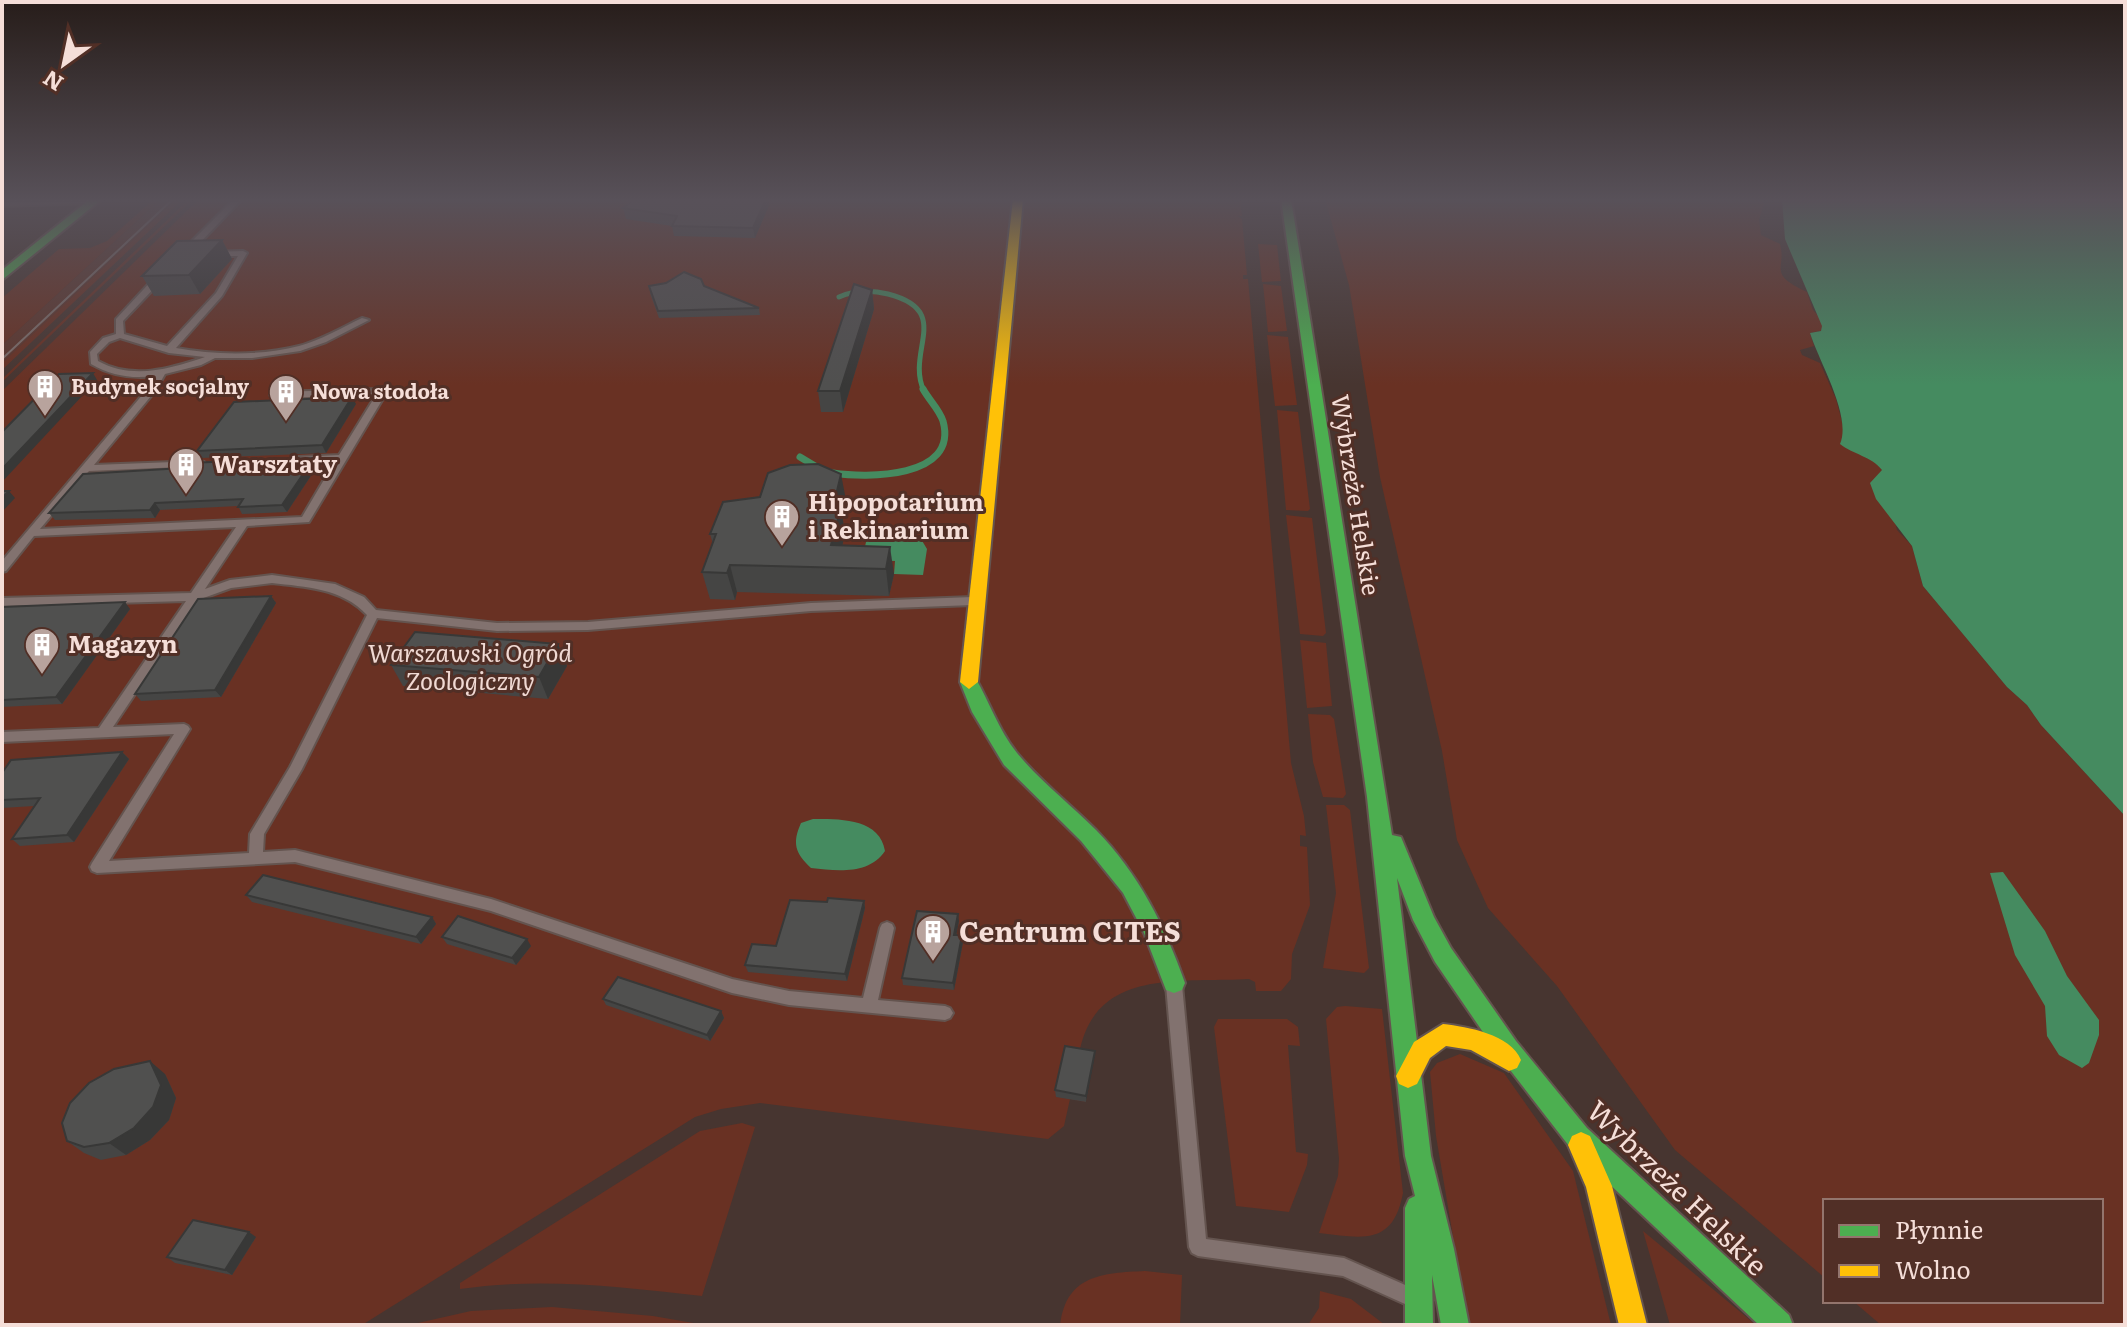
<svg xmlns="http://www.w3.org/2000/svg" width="2127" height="1327" viewBox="0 0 2127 1327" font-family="Literata,serif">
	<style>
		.built { fill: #5d362d }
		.green { fill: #693123 }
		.water { fill: #458b60 }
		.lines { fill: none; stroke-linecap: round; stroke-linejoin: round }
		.stream-far1 { stroke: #458b60; stroke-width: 5 }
		.stream { stroke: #458b60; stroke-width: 7 }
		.lane-casing { stroke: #64544f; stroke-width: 4 }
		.street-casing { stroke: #64544f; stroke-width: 4 }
		.fast-casing { stroke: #64544f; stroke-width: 4 }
		.slow-casing { stroke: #64544f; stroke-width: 4 }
		.lane { fill: #82726f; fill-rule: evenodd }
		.street { fill: #82726f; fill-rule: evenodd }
		.fast { fill: #4caf50; fill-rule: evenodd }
		.slow { fill: #ffc107; fill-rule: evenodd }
		.tram { stroke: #7d6e6b; stroke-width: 2 }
		.wall { fill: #454544 }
		.shaded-wall { fill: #383837 }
		.building { fill: #50504f; stroke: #383837; stroke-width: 2 }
		.labels { text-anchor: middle; stroke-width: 6; stroke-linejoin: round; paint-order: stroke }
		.far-poi-label { font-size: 20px; font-weight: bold; fill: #f5ded8; stroke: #512f26; text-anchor: start }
		.poi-label { font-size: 24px; font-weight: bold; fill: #f5ded8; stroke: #512f26; text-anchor: start }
		.street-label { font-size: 24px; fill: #f5ded8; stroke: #512f26 }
		.park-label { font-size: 24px; font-style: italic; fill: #f0d9d3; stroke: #512f26 }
		.near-poi-label { font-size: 28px; font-weight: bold; fill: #f5ded8; stroke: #512f26; text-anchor: start }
		.near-street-label { font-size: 28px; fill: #f5ded8; stroke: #512f26 }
	</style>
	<rect width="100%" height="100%" fill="#473530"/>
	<polygon class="built" points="161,199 176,199 2,363 2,345"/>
	<g class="green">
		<polygon points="154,199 161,199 2,345 2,298 59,249 90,248 107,241"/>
		<polygon points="176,199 183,199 2,370 2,363"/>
		<polygon points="189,199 193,199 2,382 2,379"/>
		<path d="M199,199H1240L1242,216H1238L1242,219L1247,275H1243V279H1248L1291,763L1304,816L1306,836L1300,835V846L1307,847L1310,905L1292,954L1291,979L1281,991H1256L1255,982L1249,979C1177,983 1095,968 1079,1054L1095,1057L1086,1102L1070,1099L1064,1126L1048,1139L760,1103L721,1109L695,1117L362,1325H2V391Z"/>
		<path d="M1325,199H1761L1764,203L1759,220L1761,235L1780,244C1787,269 1766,273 1807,292L1813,310L1830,329L1810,333L1814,346L1800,350L1802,355L1820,363L1836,399L1845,433L1875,440L1897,530L1912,546L1923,586L2007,687L2027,705L2041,725L2125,816V1325H1881L1853,1301H2101V1201H1825V1278L1675,1150L1557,986L1488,908L1457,840L1442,751L1380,477L1349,285Z"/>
		<polygon points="1258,244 1277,245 1281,281 1262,282"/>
		<polygon points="1263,284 1281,286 1287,331 1268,332"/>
		<polygon points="1267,335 1288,337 1297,405 1275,406"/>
		<polygon points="1277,410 1298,412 1310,509 1308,511 1286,510"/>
		<polygon points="1286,515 1312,518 1326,633 1323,636 1300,634"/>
		<polygon points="1300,640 1326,643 1332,706 1307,708"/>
		<polygon points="1308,714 1330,715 1334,719 1346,794 1343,798 1323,797 1313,762"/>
		<polygon points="1326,805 1344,805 1350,810 1369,968 1364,973 1323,968 1336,893"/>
		<path d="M1345,1006L1382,1009L1403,1193C1393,1246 1363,1238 1319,1233L1338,1176L1339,1159L1326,1019L1337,1007Z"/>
		<polygon points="1218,1019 1287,1019 1298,1027 1300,1046 1288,1045 1296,1152 1308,1154 1307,1165 1289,1212 1236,1206 1214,1027"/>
		<polygon points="1460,1054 1504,1073 1573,1171 1611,1325 1468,1325 1436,1136 1430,1072 1437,1063"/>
		<path d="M742,1123L755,1127L702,1296C622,1287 541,1277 460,1289V1283L700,1131Z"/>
		<polygon points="1643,1231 1756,1325 1670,1325"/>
		<path d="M1145,1271L1182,1275L1180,1325H1060C1066,1275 1102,1273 1145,1271Z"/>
		<polygon points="1320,1291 1351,1299 1385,1325 1308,1325 1319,1308"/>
		<polygon points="552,1307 653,1316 705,1325 409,1325 471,1311"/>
	</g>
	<g class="water">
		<path d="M1782,199H2125V816L2041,725L2027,705L2007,687L1923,586L1912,546L1876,499L1870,483L1882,470C1871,456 1854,455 1840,444C1852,416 1819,362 1810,333L1821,331L1822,326L1785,239Z"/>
		<polygon points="899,531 921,539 927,549 923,575 894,574 895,561 862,560 866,542 879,535"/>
		<path d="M813,819C839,819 880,818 885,851C869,875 837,871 811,868C795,853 792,843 801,823Z"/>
		<polygon points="2003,872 2045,931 2067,976 2099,1020 2099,1035 2089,1063 2082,1068 2059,1055 2047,1036 2045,1006 2015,955 1990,873"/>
	</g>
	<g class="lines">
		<path class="stream-far1" d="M839,297C855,290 872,290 888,294C954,311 905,351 924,391"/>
		<g class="stream">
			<polyline points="800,457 820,469"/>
			<path d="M833,473C866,478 959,479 943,421C939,409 929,400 923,389"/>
		</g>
		<defs>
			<g id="lane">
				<polygon points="234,199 242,199 189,254 183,254 183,250"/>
				<path d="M243,251L247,253L222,296L176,348C215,355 260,356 299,346C321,340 341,328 362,318L369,320L326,342L300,351L252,358H215L201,365L165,374L156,390L94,465L200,461L204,462V466L89,471L40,529L302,517L335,461L298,463L293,460L298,457L339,455L376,395L275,398L270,395L275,392L382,389L387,392L309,522L247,526L205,589L230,580L272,575L335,584L364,597L376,610L497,623L588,622L811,603L973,597L979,601L973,605L811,611L588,630L497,631L377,618L302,769L264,834L263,852L295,850L491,899L732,979L789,991L863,998L880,928L882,924L887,922L892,924L894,928L878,1000L945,1006L950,1008L953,1013L950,1018L945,1020L789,1005L732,993L491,911L295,862L97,873L92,871L90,867L92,863L174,734L2,742V732L99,728L186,601L2,606V598L191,593L236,527L34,536L6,571L2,572V561L149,387L155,376C132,379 112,376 91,364L90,352L103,338L116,334V319L155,277H161V281L123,321L124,334L167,346L216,293L238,256H214L210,254L211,252ZM120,338L169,353L205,357C170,369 132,380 98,361L97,354L109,342ZM272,583C306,587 342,588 367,615L290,767L250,834L249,853L109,861L190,729L188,726L184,724L113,727L198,600L231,588Z"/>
				<polygon points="1174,978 1179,980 1182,985 1206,1239 1344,1258 1412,1288 1414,1295 1412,1302 1405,1304 1343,1276 1198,1256 1192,1253 1189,1247 1166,985 1169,980"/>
			</g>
			<polygon id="street" points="2,199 96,199 89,203 2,206"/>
			<g id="fast">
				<polygon points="90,199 102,199 2,280 2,270"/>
				<polygon points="1281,199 1291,199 1392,835 1401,837 1434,917 1451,948 1516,1041 1587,1128 1789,1315 1793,1325 1759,1325 1569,1146 1500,1057 1435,962 1413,920 1397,878 1431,1156 1454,1249 1469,1325 1441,1325 1432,1275 1433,1325 1405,1325 1405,1208 1409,1199 1415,1196 1405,1156 1367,797"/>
				<path d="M969,675L975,677C990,703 998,729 1017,753C1040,781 1070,804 1096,830C1139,874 1165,926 1185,983L1182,990L1174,993L1166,990L1144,933L1123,893L1081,841L1004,765L972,712L960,682Z"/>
			</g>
			<g id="slow">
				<polygon points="1013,199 1023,199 978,682 969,689 960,682"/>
				<path d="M1443,1024C1468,1027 1510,1034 1521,1060L1517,1068L1509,1071L1471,1050L1446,1046L1430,1058L1417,1084L1408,1088L1399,1084L1396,1076L1414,1042Z"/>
				<polygon points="1581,1132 1590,1136 1612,1186 1647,1325 1619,1325 1586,1187 1568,1145 1572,1136"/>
			</g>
		</defs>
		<use href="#lane" class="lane-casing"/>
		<use href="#street" class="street-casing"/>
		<use href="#fast" class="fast-casing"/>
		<use href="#slow" class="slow-casing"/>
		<use href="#lane" class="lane"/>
		<use href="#street" class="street"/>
		<use href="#fast" class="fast"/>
		<use href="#slow" class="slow"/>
		<polyline class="tram" points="2,359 173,199"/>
	</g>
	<g class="wall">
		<polygon points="769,205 755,238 674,236 672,226 626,219 623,208"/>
		<polygon points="222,240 232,259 200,294 154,296 142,276"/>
		<polygon points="704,286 759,308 760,315 659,318 650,293"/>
		<polygon points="872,290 874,309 843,412 821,412 818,391"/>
		<polygon points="356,404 326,453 201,458 197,451"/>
		<polygon points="318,465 287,512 242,514 238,506 160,510 155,518 55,520 49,513"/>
		<polygon points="846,500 842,514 845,534 842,546 894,574 889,596 737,592 735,600 710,599 702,572 713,544 710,534"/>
		<polygon points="271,596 276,603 221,697 141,701 135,694"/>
		<polygon points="2,607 130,609 62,704 2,707"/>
		<polygon points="558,644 567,666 548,699 403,686 391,665"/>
		<polygon points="122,752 129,759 74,842 20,846 12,839 34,806 2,808 2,773"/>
		<polygon points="246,895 432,917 436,924 421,944 252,902"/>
		<polygon points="864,901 865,908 847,981 748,972 745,965 776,946 827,902"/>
		<polygon points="959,921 956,935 963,942 954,990 903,985 902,978"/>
		<polygon points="442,937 531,946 516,965 447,944"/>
		<polygon points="603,999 721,1011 724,1018 710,1041 606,1005"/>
		<polygon points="1095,1051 1086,1102 1056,1097 1055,1090"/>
		<polygon points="165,1074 176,1098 169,1120 150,1140 126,1155 101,1160 84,1153 67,1141"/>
		<polygon points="256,1237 232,1275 175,1263 167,1257"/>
	</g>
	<g class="shaded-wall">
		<polygon points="766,199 768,199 769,205 755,238 753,228"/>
		<polygon points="222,240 232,259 200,294 189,275"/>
		<polygon points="872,290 874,309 843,412 840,391"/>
		<polygon points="93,373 97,380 2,482 2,469"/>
		<polygon points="352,397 356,404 326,453 322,445"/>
		<polygon points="314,458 318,465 287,512 282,505"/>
		<polygon points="841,474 846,500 842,514 845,534 837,568 831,545 833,508"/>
		<polygon points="9,491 15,498 2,512 2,498"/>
		<polygon points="155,503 160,510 155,518 150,510"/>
		<polygon points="890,547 894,574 889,596 886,569"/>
		<polygon points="730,565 737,592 735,600 727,573"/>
		<polygon points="271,596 276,603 221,697 215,690"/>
		<polygon points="125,602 130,609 62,704 56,697"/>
		<polygon points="558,644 567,666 548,699 539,677"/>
		<polygon points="122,752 129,759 74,842 67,835"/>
		<polygon points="864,901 865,908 847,981 845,974"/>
		<polygon points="958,914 959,921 955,942 954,935"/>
		<polygon points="432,917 436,924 421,944 416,937"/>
		<polygon points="962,935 963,942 954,990 953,983"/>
		<polygon points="527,939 531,946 516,965 512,958"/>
		<polygon points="721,1011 724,1018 710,1041 707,1035"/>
		<polygon points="1095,1051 1095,1057 1086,1102 1086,1096"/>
		<polygon points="150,1061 165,1074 176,1098 169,1120 150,1140 126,1155 109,1143"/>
		<polygon points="249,1232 256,1237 232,1275 225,1270"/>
	</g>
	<g class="building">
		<polygon points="635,199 766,199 753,228 672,226 677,216 623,208"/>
		<polygon points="222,240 189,275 142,276 177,241"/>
		<polygon points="684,272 701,279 704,286 759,308 658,311 649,286 666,283"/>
		<polygon points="854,284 872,290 840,391 818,391"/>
		<polygon points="93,373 2,469 2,432 59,374"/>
		<polygon points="352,397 322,445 197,451 234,402"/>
		<polygon points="314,458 282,505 238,507 243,499 155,503 150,510 49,513 83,474 183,468 187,463"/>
		<polygon points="818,464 841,474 833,508 841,508 831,545 890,547 886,569 730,565 727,573 702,572 716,534 710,534 723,502 760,497 768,473 790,465"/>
		<polygon points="2,491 9,491 2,498"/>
		<polygon points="271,596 215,690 135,694 198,599"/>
		<polygon points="125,602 56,697 2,700 2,607"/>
		<polygon points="415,632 558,644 539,677 391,665"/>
		<polygon points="122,752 67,835 12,839 40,798 2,800 2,773 11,760"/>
		<polygon points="263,875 432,917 416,937 246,895"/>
		<polygon points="828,898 864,901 845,974 745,965 752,944 776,946 790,900 827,902"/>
		<polygon points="917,911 958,914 954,935 962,935 953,983 902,978"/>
		<polygon points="458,916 527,939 512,958 442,937"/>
		<polygon points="618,977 721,1011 707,1035 603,999"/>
		<polygon points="1065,1046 1095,1051 1086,1096 1055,1090"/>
		<polygon points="150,1061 161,1085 153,1107 134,1128 109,1143 84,1147 67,1141 62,1123 70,1103 89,1083 114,1069"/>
		<polygon points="193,1220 249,1232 225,1270 167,1257"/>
	</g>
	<linearGradient id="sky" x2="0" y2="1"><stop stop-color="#271d1a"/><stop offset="0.52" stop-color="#585159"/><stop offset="1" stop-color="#585159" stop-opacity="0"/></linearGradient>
	<rect width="2127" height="385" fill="url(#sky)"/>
	<defs>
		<symbol id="building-pin" viewBox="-11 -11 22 30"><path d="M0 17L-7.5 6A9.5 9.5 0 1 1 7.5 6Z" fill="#b8a39d" stroke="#512f26"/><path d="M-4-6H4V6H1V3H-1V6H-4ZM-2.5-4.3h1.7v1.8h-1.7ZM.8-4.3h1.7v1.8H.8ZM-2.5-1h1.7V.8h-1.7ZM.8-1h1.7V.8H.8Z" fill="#fff"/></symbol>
	</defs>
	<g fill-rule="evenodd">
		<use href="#building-pin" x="25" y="367" width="40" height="54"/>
		<use href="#building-pin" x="266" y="372" width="40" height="54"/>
		<use href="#building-pin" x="166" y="445" width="40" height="54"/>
		<use href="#building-pin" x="762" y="497" width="40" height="54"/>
		<use href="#building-pin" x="22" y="625" width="40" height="54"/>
		<use href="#building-pin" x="913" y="912" width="40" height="54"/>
	</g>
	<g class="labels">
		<g class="far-poi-label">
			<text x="71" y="394">Budynek socjalny</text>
			<text x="312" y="399">Nowa stodoła</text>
		</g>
		<g class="poi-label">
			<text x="212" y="473">Warsztaty</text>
			<text x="808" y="511">Hipopotarium<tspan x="808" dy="28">i Rekinarium</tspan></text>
			<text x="68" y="653">Magazyn</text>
		</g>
		<g class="street-label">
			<text transform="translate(1355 495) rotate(81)" y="8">Wybrzeże Helskie</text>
		</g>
		<g class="park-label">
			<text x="470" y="662">Warszawski Ogród<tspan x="470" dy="28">Zoologiczny</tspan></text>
		</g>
		<g class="near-poi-label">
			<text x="959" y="942">Centrum CITES</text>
		</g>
		<g class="near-street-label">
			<text transform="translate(1677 1188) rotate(44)" y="10">Wybrzeże Helskie</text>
		</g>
	</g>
	<rect width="2127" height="1327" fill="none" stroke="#f5ded8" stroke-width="8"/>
	<rect x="1823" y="1199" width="280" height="104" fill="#512f26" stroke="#93756d" stroke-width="2"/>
	<rect x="1839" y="1225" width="40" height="12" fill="#4caf50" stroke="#93756d" stroke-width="2"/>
	<text x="1895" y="1239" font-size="24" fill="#f5ded8">Płynnie</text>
	<rect x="1839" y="1265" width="40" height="12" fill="#ffc107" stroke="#93756d" stroke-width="2"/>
	<text x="1895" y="1279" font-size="24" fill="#f5ded8">Wolno</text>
	<g transform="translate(64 64) rotate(213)" stroke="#512f26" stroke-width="6" paint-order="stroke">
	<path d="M0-6L14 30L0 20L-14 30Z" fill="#f5ded8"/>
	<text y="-12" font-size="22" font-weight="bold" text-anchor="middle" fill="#f5ded8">N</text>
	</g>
</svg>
